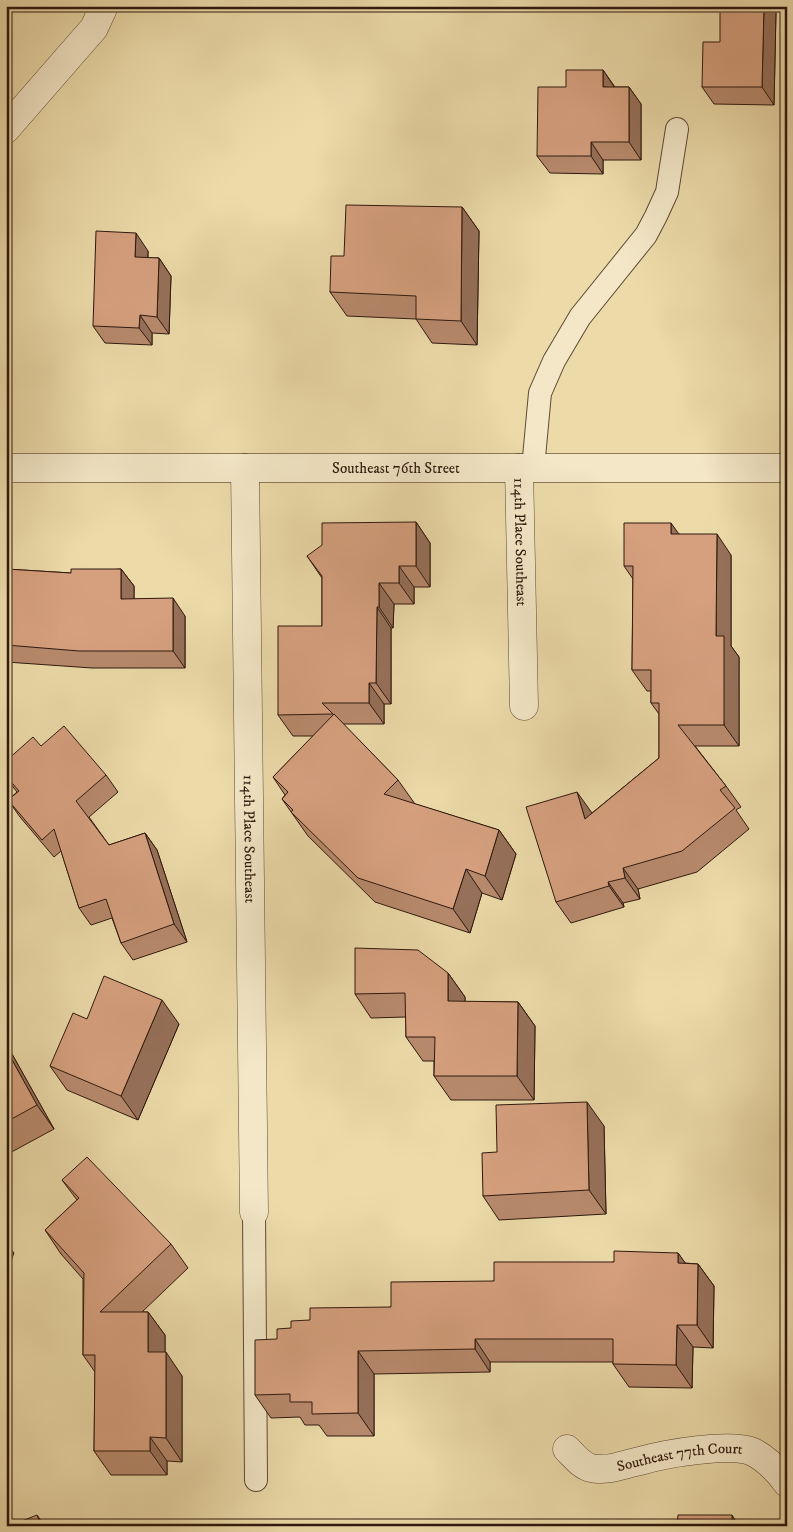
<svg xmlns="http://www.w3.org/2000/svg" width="793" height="1532" viewBox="0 0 793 1532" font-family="'IM FELL DW Pica',serif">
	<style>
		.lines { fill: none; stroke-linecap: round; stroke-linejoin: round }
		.lane-casing { stroke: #5e4834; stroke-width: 24 }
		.street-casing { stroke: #5e4834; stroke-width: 29 }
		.secondary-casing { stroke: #2e180d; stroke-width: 29 }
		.lane { stroke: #f3e7c7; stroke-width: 22 }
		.street { stroke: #f3e7c7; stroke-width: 28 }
		.secondary { stroke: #f3e7c7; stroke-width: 28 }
		.wall { fill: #b88a6d; stroke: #2e180d }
		.shaded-wall { fill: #967059; stroke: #2e180d }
		.building { fill: #d6a07f; stroke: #2e180d }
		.labels { text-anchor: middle; stroke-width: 4.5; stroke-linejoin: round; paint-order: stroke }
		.street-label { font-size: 15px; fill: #2e180d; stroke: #f3e7c7 }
	</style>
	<rect width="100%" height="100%" fill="#ecdaa9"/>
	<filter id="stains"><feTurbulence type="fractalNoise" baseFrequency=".004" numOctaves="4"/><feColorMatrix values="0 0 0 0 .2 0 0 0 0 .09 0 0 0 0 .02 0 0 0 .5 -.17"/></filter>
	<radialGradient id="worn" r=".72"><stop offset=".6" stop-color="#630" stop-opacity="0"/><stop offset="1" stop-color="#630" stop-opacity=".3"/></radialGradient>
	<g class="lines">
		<defs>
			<g id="lane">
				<polyline points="533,468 540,393 554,361 580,317 646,235 656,216 667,192 677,129"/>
				<polyline points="254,1212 256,1480"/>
			</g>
			<g id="street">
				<polyline points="6,129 94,28 104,6"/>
				<path id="s1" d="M245,468L254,1212"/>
				<path id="s2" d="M519,468L524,706"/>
				<path id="s3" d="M567,1449C574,1456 582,1466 591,1468C607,1472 624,1464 640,1461C664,1454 731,1442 753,1452C767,1459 778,1471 787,1483"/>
			</g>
			<g id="secondary">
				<path id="s4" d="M6,468H787"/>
			</g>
		</defs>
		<use href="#lane" class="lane-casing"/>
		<use href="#street" class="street-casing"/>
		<use href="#secondary" class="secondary-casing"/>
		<use href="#lane" class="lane"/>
		<use href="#street" class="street"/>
		<use href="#secondary" class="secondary"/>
	</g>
	<g class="wall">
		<polygon points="776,11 774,105 714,104 702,87 720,42"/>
		<polygon points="603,70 615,87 629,87 641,104 641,160 603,160 603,174 550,173 537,156 566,87"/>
		<polygon points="462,207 479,231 477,345 432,343 416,319 347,316 330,292 344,256"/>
		<polygon points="148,251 148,258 159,258 171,276 169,334 152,333 152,345 105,343 93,326"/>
		<polygon points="416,522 430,543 430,587 414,587 414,604 394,604 393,628 391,628 391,704 384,704 384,724 343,724 398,780 415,804 499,830 516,854 502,900 482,893 470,933 375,902 308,836 282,799 285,795 273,777 313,736 293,736 278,715 322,626 322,578 307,556"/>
		<polygon points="679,534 731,555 731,646 739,657 739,746 695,746 726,786 741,807 736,810 749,829 697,872 638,889 640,899 623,903 624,907 571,923 556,902 592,813 659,758 659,714 651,703 651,691 647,691 632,670 633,579 624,566"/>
		<polygon points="6,569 71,573 121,569 134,586 134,599 185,616 185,668 92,668 6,662"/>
		<polygon points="41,746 106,775 118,792 89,817 109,845 145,833 157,850 187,942 133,960 121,943 112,918 91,925 79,908 61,851 54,857 20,817 8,800 17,792 6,778 6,761"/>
		<polygon points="448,973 465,997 465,1002 518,1002 535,1026 534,1100 451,1100 434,1076 434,1061 423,1061 406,1037 406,1017 371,1018 355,994"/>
		<polygon points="87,1019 179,1024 138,1120 67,1090 50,1066"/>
		<polygon points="6,1045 12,1054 54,1129 6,1155"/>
		<polygon points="604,1126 606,1214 499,1220 483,1196 497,1152"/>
		<polygon points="62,1180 171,1244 188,1268 142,1312 148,1312 165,1335 165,1352 182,1376 182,1462 167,1461 167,1475 111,1475 94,1451 95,1372 83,1355 83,1279 61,1254 45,1230 77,1200"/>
		<polygon points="678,1253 685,1263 698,1264 714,1286 713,1348 693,1347 692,1388 629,1387 613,1364 613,1362 490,1362 490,1372 374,1374 374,1436 327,1436 319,1425 305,1425 300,1417 271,1418 255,1395 277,1339 291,1328 310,1320 391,1307 494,1281 614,1262"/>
	</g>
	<g class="shaded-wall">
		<polygon points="764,6 773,6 776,11 774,105 762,87"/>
		<polygon points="603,70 615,88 603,87"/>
		<polygon points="629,87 641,104 641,160 629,142"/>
		<polygon points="591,142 603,160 603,174 591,156"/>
		<polygon points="462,207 479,231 477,345 461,321"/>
		<polygon points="136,233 148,251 147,274 135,257"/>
		<polygon points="159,258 171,276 169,334 157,317"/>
		<polygon points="140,315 152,333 152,345 139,328"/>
		<polygon points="416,522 430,543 430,587 416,566"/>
		<polygon points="671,523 686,544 671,534"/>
		<polygon points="717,534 731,555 731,646 739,657 739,746 724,725 716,636"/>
		<polygon points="399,566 414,587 414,604 399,583"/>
		<polygon points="121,569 134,586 134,616 121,599"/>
		<polygon points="379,583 394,604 393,628 379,607"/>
		<polygon points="173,598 185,616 185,668 173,651"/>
		<polygon points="377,607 391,628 391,704 376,683"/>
		<polygon points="369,683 384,704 384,724 369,703"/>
		<polygon points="577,792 592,813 600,840 585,819"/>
		<polygon points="499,830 516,854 502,900 485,876"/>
		<polygon points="145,833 157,850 187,942 174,924"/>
		<polygon points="623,868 638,889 640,899 625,878"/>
		<polygon points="466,869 482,893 470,933 453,909"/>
		<polygon points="608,882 623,903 624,907 609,886"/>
		<polygon points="448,973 465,997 465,1025 448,1001"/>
		<polygon points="162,1000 179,1024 138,1120 121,1096"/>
		<polygon points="518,1002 535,1026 534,1100 517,1076"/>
		<polygon points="6,1045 12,1054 54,1129 37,1105 6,1049"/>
		<polygon points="587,1102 604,1126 606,1214 589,1190"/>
		<polygon points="6,1243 14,1253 6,1273"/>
		<polygon points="678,1253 694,1275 678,1263"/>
		<polygon points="698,1264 714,1286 713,1348 697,1325"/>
		<polygon points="148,1312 165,1335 165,1376 148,1352"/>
		<polygon points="677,1325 693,1347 692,1388 676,1365"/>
		<polygon points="475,1339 490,1362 490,1372 475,1349"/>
		<polygon points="358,1351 374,1374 374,1436 358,1413"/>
		<polygon points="166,1352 182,1376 182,1462 166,1438"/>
		<polygon points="150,1437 167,1461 167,1475 150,1451"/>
		<polygon points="37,1515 45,1526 41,1526"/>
		<polygon points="732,1515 739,1526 732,1526"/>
	</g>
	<g class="building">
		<polygon points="720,6 764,6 762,87 702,87 703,42 720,42"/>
		<polygon points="566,70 603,70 603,87 629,87 629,142 591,142 591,156 537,156 538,87 566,87"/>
		<polygon points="346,205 462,207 461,321 416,319 416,296 330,292 331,256 344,256"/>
		<polygon points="96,231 136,233 135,257 159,258 157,317 140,315 139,328 93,326"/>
		<polygon points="416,522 416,566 399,566 399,583 379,583 379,607 377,607 376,683 369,683 369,703 322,703 333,714 278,715 278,626 322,626 322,576 307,556 322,545 322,523"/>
		<polygon points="624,523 671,523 671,534 717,534 716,636 724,636 724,725 678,725 726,786 720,790 735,808 682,851 623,868 625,878 608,882 609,886 556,902 526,807 577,792 585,819 659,758 659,703 651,703 651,670 632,670 633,566 624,566"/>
		<polygon points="6,569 71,573 71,569 121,569 121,599 173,598 173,651 79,651 6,645"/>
		<polygon points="334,714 398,780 384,794 499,830 485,876 466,869 453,909 358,878 291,812 293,810 282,799 288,792 273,777"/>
		<polygon points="64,726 106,775 76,801 109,845 145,833 174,924 121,943 106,899 79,908 54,829 42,840 8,800 19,791 6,776 6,761 33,737 41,746"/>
		<polygon points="355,948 418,950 448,973 448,1001 518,1002 517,1076 434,1076 435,1037 406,1037 405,993 355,994"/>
		<polygon points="104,976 162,1000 121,1096 50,1066 73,1013 87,1019"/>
		<polygon points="6,1049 37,1105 6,1122"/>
		<polygon points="587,1102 589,1190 483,1196 482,1153 497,1152 496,1105"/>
		<polygon points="87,1157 171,1244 100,1312 148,1312 148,1352 166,1352 166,1438 150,1437 150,1451 94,1451 95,1355 83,1355 84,1273 45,1230 79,1198 62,1180"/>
		<polygon points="614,1251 678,1253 678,1263 698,1264 697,1325 677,1325 676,1365 613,1364 613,1339 475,1339 475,1349 358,1351 358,1413 312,1414 312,1402 290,1402 290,1394 255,1395 255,1340 277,1339 277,1329 291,1328 291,1321 310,1320 310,1308 391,1307 391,1282 494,1281 494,1262 614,1262"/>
		<polygon points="37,1515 41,1526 9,1526"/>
		<polygon points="678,1515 732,1515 732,1526 677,1526"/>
		<polygon points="82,1520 84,1526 65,1526"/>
	</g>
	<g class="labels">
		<g class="street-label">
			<text dy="5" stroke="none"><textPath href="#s4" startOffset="390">Southeast 76th Street</textPath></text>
			<text dy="5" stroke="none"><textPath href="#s2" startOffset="74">114th Place Southeast</textPath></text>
			<text dy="5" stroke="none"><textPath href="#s1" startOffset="371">114th Place Southeast</textPath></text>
			<text dy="5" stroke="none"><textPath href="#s3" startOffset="121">Southeast 77th Court</textPath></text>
		</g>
	</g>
	<rect width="793" height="1532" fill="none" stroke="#ecdaa9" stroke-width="25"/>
	<rect x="8" y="8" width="778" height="1517" fill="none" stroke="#2e180d" stroke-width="2.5"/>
	<rect x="12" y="12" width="768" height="1507" fill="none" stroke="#2e180d"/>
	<rect width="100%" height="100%" filter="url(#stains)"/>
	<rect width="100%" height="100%" fill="url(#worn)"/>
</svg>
